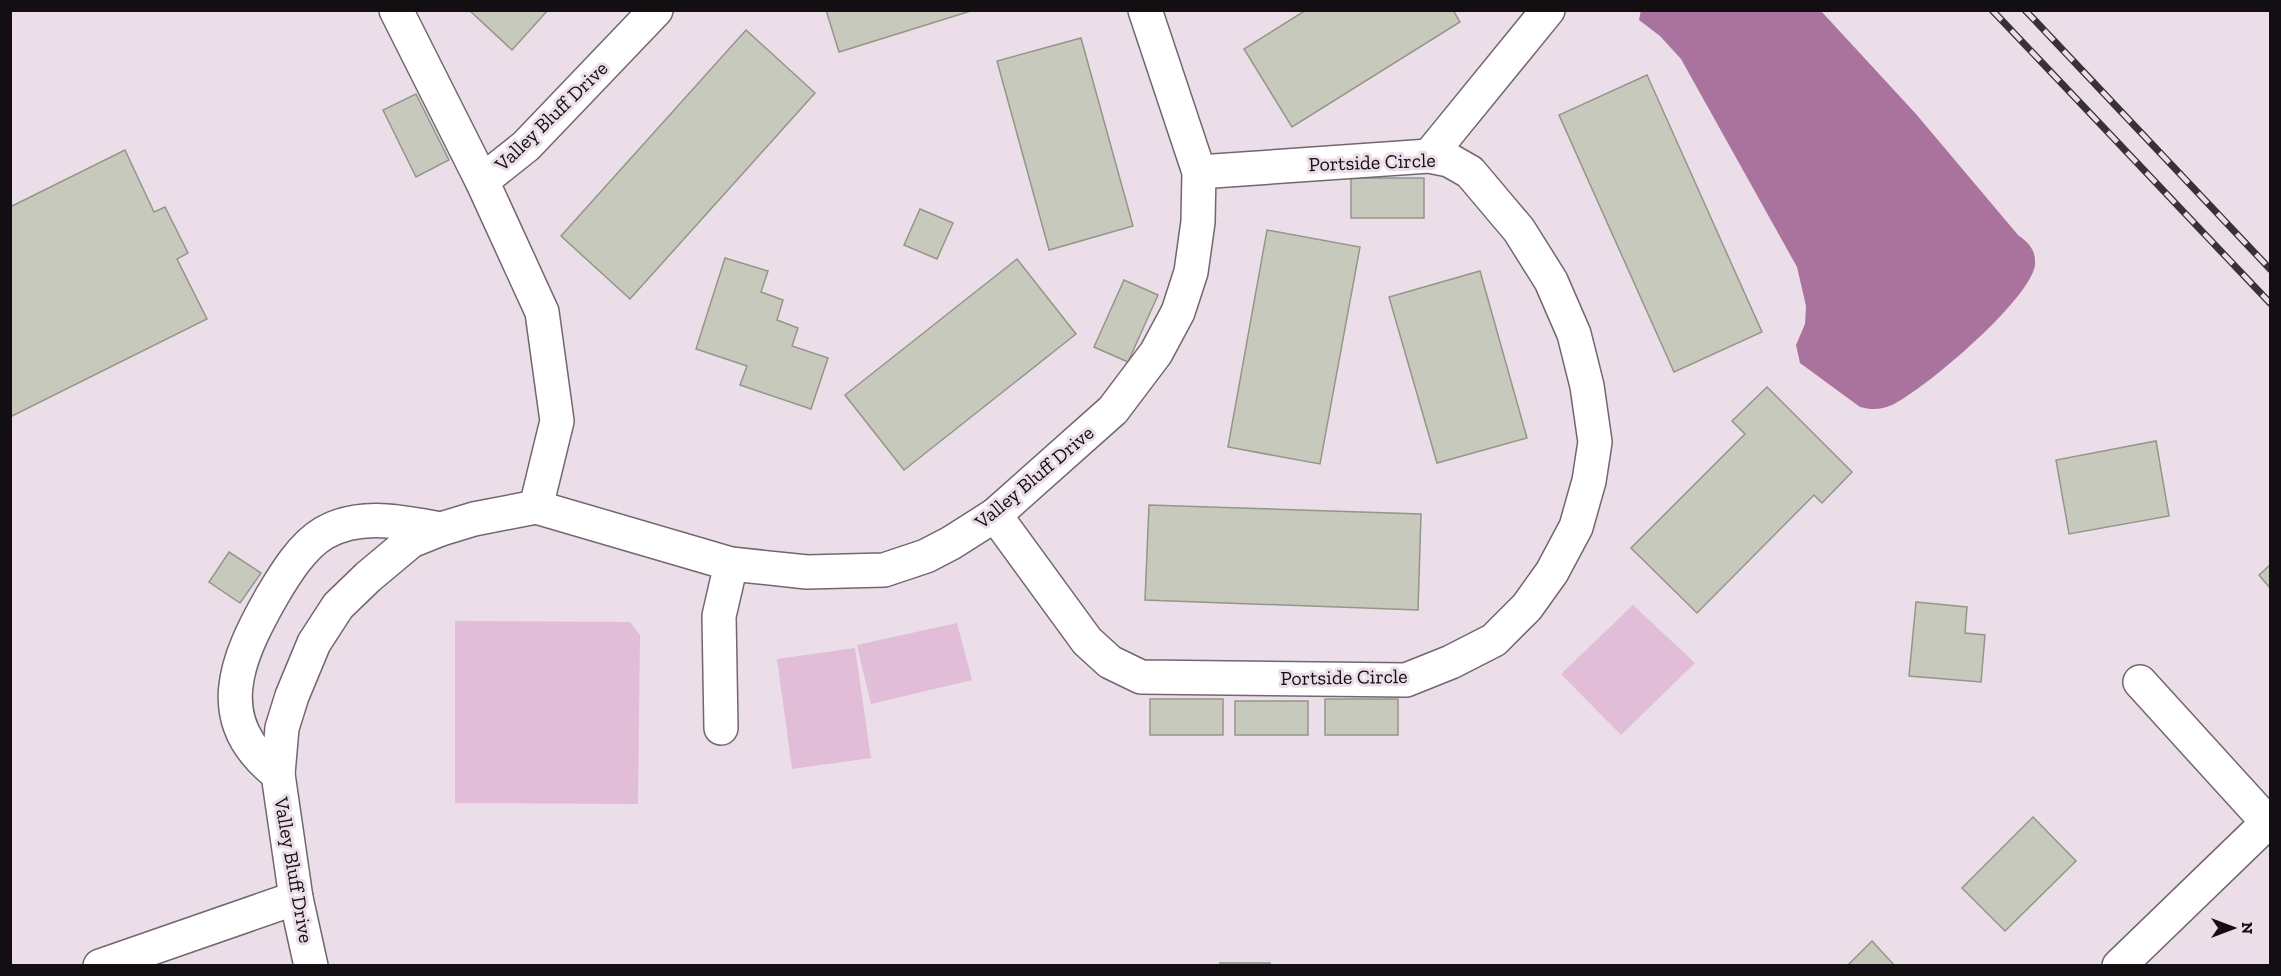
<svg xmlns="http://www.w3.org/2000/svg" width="2281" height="976" viewBox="0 0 2281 976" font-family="'Zilla Slab',serif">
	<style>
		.green { fill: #e1bdd7 }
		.water { fill: #aa739d }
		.building { fill: #c6c9bb; stroke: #939689; stroke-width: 1.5 }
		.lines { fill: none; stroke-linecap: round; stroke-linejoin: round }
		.minor-casing { stroke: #72666f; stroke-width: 36 }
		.minor { stroke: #fff; stroke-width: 33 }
		.rail-casing { stroke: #383136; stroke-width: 7 }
		.rail { stroke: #ecdee8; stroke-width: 4.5; stroke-dasharray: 14; stroke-linecap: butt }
		.labels { text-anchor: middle; stroke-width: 6; stroke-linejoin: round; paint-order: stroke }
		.street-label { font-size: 20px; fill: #130e12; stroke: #ecdee8 }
	</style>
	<rect width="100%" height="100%" fill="#ecdee8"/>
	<g class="green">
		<polygon points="1633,605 1695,663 1621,735 1561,674"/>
		<polygon points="455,621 630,622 640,635 638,804 455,803"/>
		<polygon points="957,623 972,680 871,704 857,645"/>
		<polygon points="855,648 871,758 792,769 777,659"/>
	</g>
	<path class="water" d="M1641,10L1821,11L1916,114L2018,235C2029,243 2036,250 2035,265C2030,300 1924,390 1892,405C1881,410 1871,410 1860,407L1800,363L1796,345L1805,324L1806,306L1797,267L1681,59L1660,36L1639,20Z"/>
	<g class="building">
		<polygon points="469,10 548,10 512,50"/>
		<polygon points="826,10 974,10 839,52"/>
		<polygon points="1306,10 1453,10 1460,22 1292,127 1244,49"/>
		<polygon points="746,30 815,93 630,299 561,236"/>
		<polygon points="1081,38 1133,226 1049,250 997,61"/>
		<polygon points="1647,75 1762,332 1674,372 1559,115"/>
		<polygon points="416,94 449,160 416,177 383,110"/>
		<polygon points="125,150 154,212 165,207 188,253 177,259 207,319 10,417 10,207"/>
		<rect x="1351" y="178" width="73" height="40"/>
		<polygon points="920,209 953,223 937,259 904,245"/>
		<polygon points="1267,230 1360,247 1320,464 1228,447"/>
		<polygon points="725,258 768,271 761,292 783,300 777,320 798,328 792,346 828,358 811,409 740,385 747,366 696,349"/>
		<polygon points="1017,259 1076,334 904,470 845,395"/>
		<polygon points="1480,271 1527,438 1437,463 1389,297"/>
		<polygon points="1124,280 1158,295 1128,362 1094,347"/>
		<polygon points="1767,387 1852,472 1822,503 1814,495 1697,613 1631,548 1745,434 1732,421"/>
		<polygon points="2156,441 2169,516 2069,534 2056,460"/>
		<polygon points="1149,505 1421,514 1418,610 1145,600"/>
		<polygon points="229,552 261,573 240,603 209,582"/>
		<polygon points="2270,565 2270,588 2259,575"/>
		<polygon points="1916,602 1967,607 1965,633 1985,635 1981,682 1909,676"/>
		<rect x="1150" y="699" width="73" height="36"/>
		<rect x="1325" y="699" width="73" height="36"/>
		<rect x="1235" y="701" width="73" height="34"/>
		<polygon points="2033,817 2076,861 2005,931 1962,888"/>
		<polygon points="1872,941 1895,966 1847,966"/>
		<rect x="1220" y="963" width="50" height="3"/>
	</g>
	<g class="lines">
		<defs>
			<g id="minor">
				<polyline points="396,10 482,181"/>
				<polyline points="1429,156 1548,10"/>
				<polyline points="536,507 557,421 542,312 482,181 526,146 656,10"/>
				<polyline points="995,515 1087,641 1110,662 1141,677 1406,680 1451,662 1494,640 1527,607 1552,572 1576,527 1589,481 1595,442 1587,386 1574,334 1551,281 1519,230 1470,172 1449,160 1429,156 1199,172"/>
				<polyline points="2140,682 2270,825"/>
				<polyline points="721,728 719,616 731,564"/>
				<path d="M278,774C209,721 236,659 272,596C285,574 302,546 324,533C360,512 402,522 441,529"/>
				<polyline points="100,966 296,898"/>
				<polyline points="311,966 296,898 278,774 282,728 292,696 314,643 338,606 368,577 411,541 441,529 474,519 536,507 731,564 807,572 884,570 926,556 951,543 995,515 1113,410 1156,353 1178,312 1191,272 1198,222 1199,172 1145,10"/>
				<polyline points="2119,966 2268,822"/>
			</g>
		</defs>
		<use href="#minor" class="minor-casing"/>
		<use href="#minor" class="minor"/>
		<defs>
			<g id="rail">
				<polyline points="1992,10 2270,303"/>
				<polyline points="2025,10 2270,269"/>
			</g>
		</defs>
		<use href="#rail" class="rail-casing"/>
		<use href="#rail" class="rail"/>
	</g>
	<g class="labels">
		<g class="street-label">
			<text transform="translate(551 116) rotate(-44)" y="7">Valley Bluff Drive</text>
			<text transform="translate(1372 162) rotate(-2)" y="7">Portside Circle</text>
			<text transform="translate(1034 477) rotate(-40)" y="7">Valley Bluff Drive</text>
			<text transform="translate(1344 677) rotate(-1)" y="7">Portside Circle</text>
			<text transform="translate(294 870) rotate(80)" y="7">Valley Bluff Drive</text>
		</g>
	</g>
	<rect width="2281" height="976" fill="none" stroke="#130e12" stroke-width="24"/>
	<g transform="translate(2233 928) rotate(90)" stroke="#ecdee8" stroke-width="4.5" paint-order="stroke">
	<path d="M0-4.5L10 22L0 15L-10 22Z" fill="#130e12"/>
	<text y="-9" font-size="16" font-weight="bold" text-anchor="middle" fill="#130e12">N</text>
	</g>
</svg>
